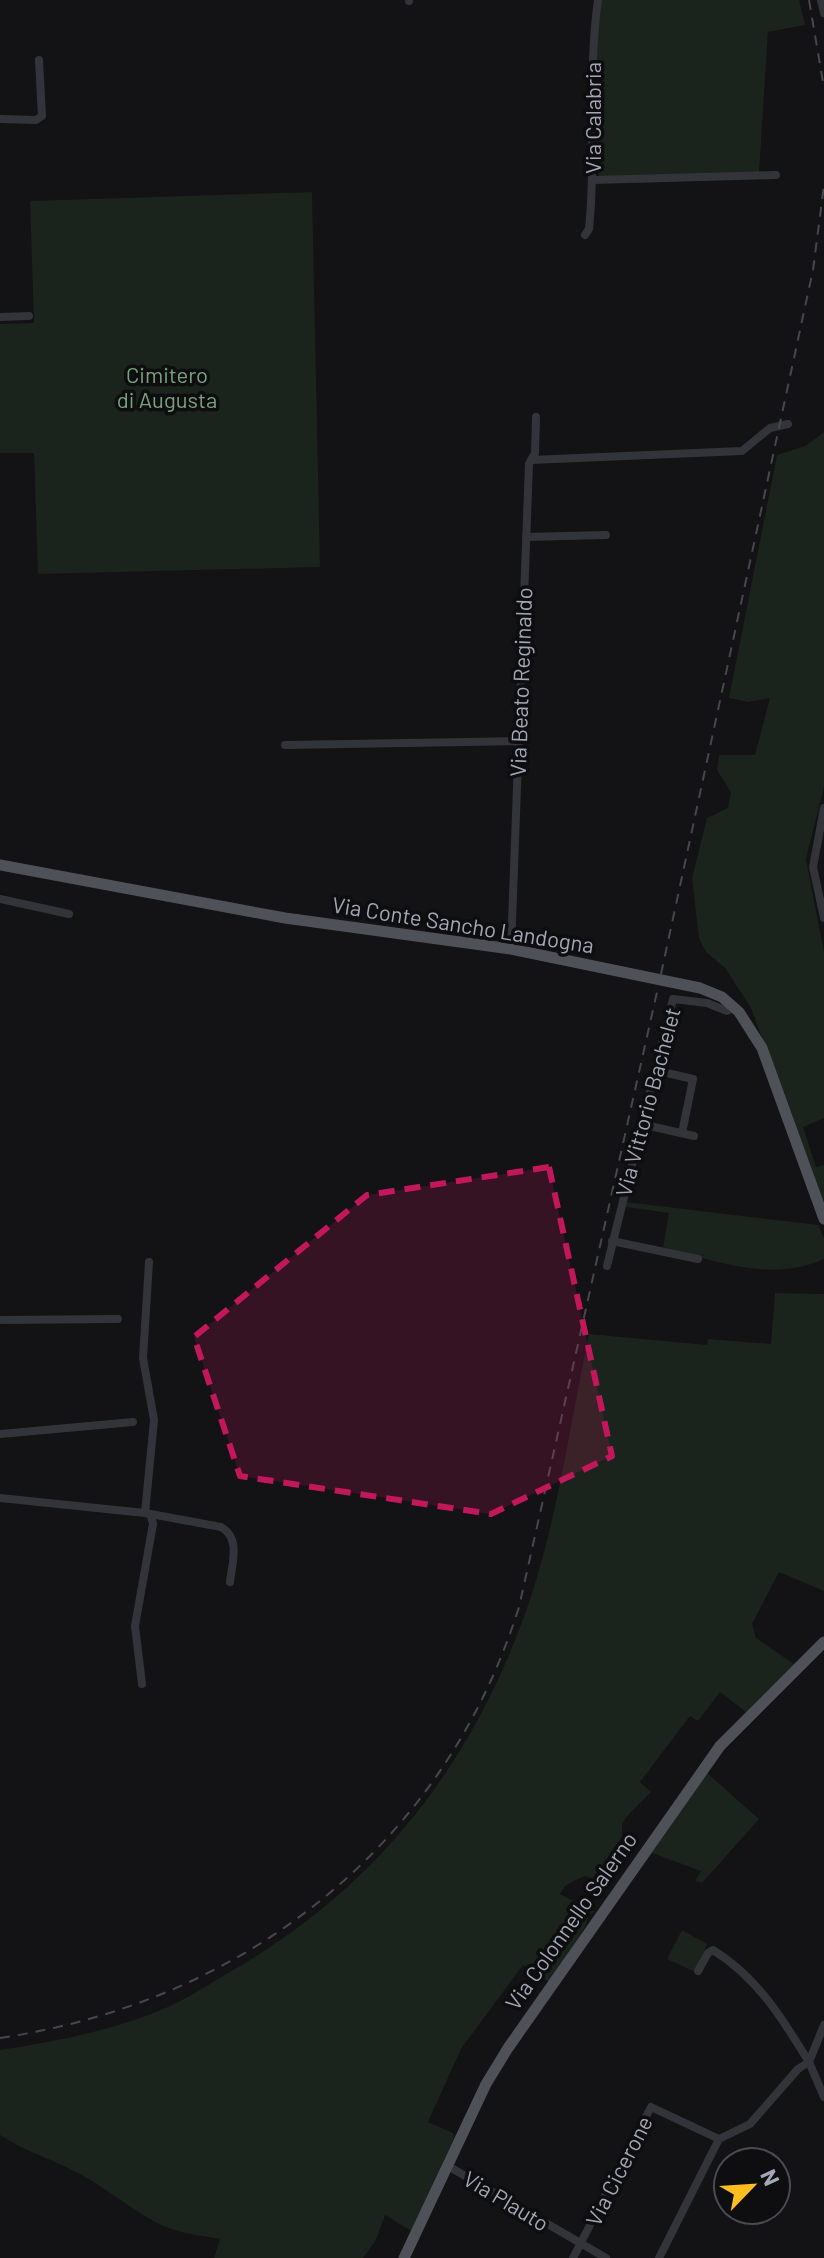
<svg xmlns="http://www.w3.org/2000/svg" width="824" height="2258" viewBox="0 0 824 2258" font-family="Barlow,sans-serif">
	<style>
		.green { fill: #1a231c }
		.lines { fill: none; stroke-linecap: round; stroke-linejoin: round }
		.minor { stroke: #33343a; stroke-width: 8 }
		.major { stroke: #4f5159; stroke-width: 11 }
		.rail { stroke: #46484f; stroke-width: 2; stroke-dasharray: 10 8; stroke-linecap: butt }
		.marked { fill: #c2185b; fill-opacity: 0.2; stroke: #c2185b; stroke-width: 6; stroke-dasharray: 16 10; stroke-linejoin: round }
		.labels { text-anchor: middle; stroke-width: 7; stroke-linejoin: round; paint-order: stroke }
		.street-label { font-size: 22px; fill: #a3a8b6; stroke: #0e0d0f }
		.park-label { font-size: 22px; fill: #78a37c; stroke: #0e0d0f }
	</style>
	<rect width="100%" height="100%" fill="#131214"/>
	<g class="green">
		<polygon points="600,0 799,0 805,25 768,32 759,172 600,177 597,172 595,41"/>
		<polygon points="312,192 320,567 38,574 34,453 0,453 0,324 34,323 30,201"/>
		<polygon points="824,432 824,787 806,859 824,952 824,1118 803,1127 816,1167 824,1165 824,1207 751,1008 725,968 706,952 699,938 692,878 707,818 728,808 731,792 717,770 719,755 755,755 770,698 748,702 729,698 777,455 805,446"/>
		<path d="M626,1202L818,1225L824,1238V1259C771,1283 715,1261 663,1247L669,1213L626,1207Z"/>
		<path d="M775,1293L824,1294V1591L779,1572L752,1624L756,1638L794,1664L746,1712L720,1692L698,1721L690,1716L640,1782L651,1792L629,1814L622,1824V1837L593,1879L584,1876L565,1886L560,1894L595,1912L589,1914L585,1927L549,1982L523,1965L461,2049L428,2122L453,2133L454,2138L411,2231L385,2215L376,2240L363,2258H214L220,2239C198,2235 175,2233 155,2222C126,2206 101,2184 72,2170C46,2157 25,2151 0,2135V2050C58,2041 116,2030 170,2006C190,1997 209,1984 228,1973C366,1894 459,1783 517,1635C555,1540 568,1434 589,1334L707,1345L708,1339L771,1344Z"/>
		<polygon points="707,1773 759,1819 702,1883 695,1881 701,1871 652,1853"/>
		<polygon points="682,1930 707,1944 695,1972 667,1959"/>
	</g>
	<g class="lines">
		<g class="minor">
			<polyline points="409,0 409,1"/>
			<polyline points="821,0 824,13"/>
			<polyline points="0,119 36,120 42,116 39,60"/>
			<polyline points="594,180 776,175"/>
			<path d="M585,235L589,229C597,153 587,76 598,0"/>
			<polyline points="0,317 29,316"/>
			<polyline points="531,460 742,451 770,428 788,424"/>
			<polyline points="526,537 606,535"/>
			<polyline points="285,745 520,741"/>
			<polyline points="824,808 813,867 824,918"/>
			<polyline points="0,899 69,914"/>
			<polyline points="511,949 529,464 535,453 536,417"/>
			<polyline points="654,1070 693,1079 682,1133"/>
			<polyline points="641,1124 694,1136"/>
			<polyline points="612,1241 698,1259"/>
			<polyline points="607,1266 673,999 707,1003 727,1011 735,1007"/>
			<polyline points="0,1320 118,1319"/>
			<polyline points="0,1434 133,1422"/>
			<path d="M0,1498L145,1513L221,1527C241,1538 232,1563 230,1582"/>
			<polyline points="145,1513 154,1420 143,1358 149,1262"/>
			<polyline points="142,1684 135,1626 153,1524 151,1516"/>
			<polyline points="824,2025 809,2062 824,2097"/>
			<polyline points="448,2166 606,2258"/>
			<polyline points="573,2258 651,2107 719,2139"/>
			<path d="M659,2258L719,2139L750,2124L798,2069L809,2062C782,2018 757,1977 713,1950L708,1953L698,1971"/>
		</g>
		<g class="major">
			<polyline points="0,865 285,918 511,949 700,988 722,997 739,1012 762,1048 824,1219"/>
			<polyline points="404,2258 486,2084 508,2048 720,1746 824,1642"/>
		</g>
		<g class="rail">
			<polyline points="809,0 824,88"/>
			<polyline points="661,974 813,270 824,185"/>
			<path d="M0,2038C244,2002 444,1846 519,1607L657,992"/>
		</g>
	</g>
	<path class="marked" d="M549,1167L612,1456L491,1514L240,1476L194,1337L367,1195Z"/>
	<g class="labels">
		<g class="street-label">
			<text transform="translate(593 118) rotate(-90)" y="8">Via Calabria</text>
			<text transform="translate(521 682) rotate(-88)" y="8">Via Beato Reginaldo</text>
			<text transform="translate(463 925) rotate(9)" y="8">Via Conte Sancho Landogna</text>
			<text transform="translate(648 1102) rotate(-75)" y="8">Via Vittorio Bachelet</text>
			<text transform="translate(571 1921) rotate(-55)" y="8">Via Colonnello Salerno</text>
			<text transform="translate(619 2171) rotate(-63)" y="8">Via Cicerone</text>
			<text transform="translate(506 2201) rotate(31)" y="8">Via Plauto</text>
		</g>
		<g class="park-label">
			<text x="167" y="383">Cimitero<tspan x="167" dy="25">di Augusta</tspan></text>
		</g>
	</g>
	<g transform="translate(752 2186) rotate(65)"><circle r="38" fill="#0e0d0f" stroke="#4a4b52" stroke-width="2"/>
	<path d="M0-6L14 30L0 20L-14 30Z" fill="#ffbd20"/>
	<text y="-12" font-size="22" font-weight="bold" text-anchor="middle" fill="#a3a8b6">N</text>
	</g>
</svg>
